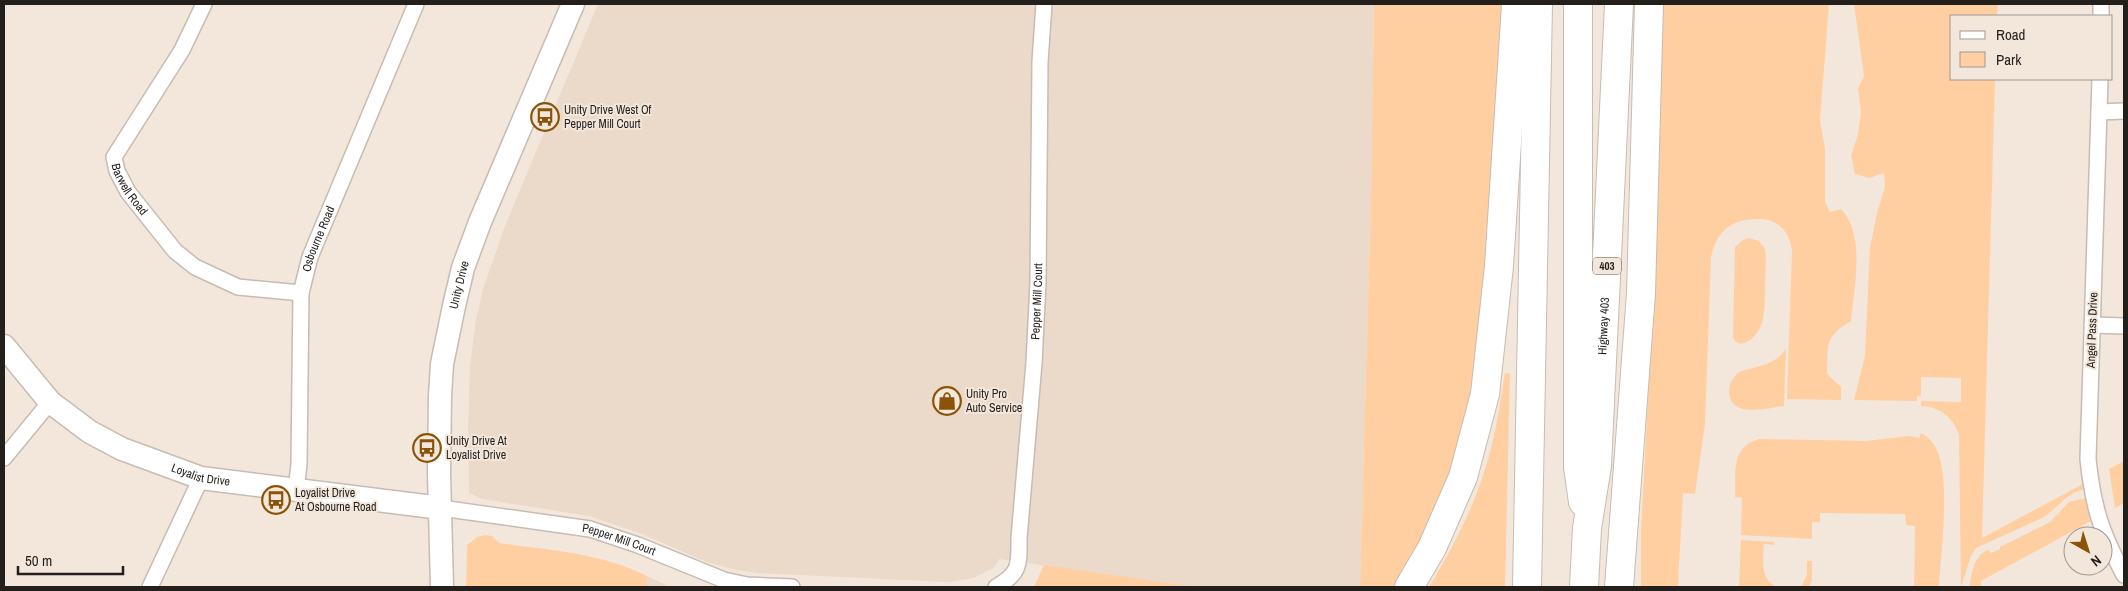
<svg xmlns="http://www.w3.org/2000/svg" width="2128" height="591" viewBox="0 0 2128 591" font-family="'Archivo Narrow',sans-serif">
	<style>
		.built { fill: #ebd9c9 }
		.green { fill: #ffcfa2 }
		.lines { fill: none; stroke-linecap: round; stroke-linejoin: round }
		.street-casing { stroke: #c7bcb1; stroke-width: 18 }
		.secondary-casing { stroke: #c7bcb1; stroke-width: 25 }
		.highway-casing { stroke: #c7bcb1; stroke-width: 30 }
		.street { stroke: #fff; stroke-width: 15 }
		.secondary { stroke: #fff; stroke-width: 22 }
		.highway { stroke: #fff; stroke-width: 28 }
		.labels { text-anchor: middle; stroke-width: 4; stroke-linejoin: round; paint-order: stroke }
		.shield { fill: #f3e7dc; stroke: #615b55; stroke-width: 1 }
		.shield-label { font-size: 11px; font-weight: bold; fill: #231f1b }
		.poi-label { font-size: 12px; fill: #231f1b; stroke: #f3e7dc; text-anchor: start }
		.street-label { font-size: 12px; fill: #231f1b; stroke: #f3e7dc }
	</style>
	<rect width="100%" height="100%" fill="#f3e7dc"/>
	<g class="built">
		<polygon points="598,4 1374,4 1371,200 1360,587 1195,587 999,559 995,567 974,578 948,582 758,573 736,570 707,562 642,534 589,516 482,499 469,493 468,430 470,366 476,320 483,289 505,226"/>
		<polygon points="647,576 670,587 647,587"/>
	</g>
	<g class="green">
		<polygon points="1374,4 1505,4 1498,111 1476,364 1461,441 1444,495 1397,587 1360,587 1371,200"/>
		<path d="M1661,4H1829L1820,120L1825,149V202L1830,212L1841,209C1866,234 1854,290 1851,321C1824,337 1828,345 1827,374L1841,387V400L1787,399L1792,250C1789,231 1778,219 1758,219C1731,219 1717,231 1711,257L1705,424L1695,494L1683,493L1678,587H1641V530L1659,190Z"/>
		<path d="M1854,4H1998L1997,16H1952V79H1995L1982,538L2083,484L2084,489C2065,494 2057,509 2042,518L1976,548L1971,556L1961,587L1959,435C1953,417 1940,407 1921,406V401L1961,402V378L1921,377V396H1917V401L1854,400L1865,356L1870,247L1877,213L1885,187L1884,173L1869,178L1855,174L1851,156L1858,134L1861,112L1858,89L1864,76Z"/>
		<path d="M1749,238L1759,241L1765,249C1767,260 1765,272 1765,284C1765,305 1767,338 1740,344L1735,341L1733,337L1735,247L1743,240Z"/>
		<path d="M1786,349L1784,406C1767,408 1732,419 1729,393C1728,385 1733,377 1739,372C1757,366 1774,366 1786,349Z"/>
		<path d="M1505,373L1510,374L1505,587H1429C1453,548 1474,507 1487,463C1496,433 1500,403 1505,373Z"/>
		<path d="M1921,433C1929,437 1935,444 1938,453C1950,483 1941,553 1939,587H1914L1915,526L1906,525L1905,514L1820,513V522H1812V539L1741,535L1742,498L1735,497C1736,472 1730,448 1759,439L1866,441L1909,436L1919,438Z"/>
		<polygon points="2124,461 2124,503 2115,508 2109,469"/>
		<path d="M2086,498L2091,521L1981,581V587H1969C1972,575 1974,554 1988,550L1991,553L2000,549V547L2050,522L2069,502Z"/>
		<path d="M485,535L492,536L499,543C549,550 601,553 647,576V587H466L467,545L477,537Z"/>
		<path d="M1741,540L1774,542V545L1764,544C1763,559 1760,580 1777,587H1739Z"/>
		<polygon points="1807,561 1812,561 1812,580 1809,587 1801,587 1807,575"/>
		<polygon points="1044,565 1195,587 1034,587"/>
	</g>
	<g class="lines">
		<defs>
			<g id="street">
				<path id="s1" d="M204,4L182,50L114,157L117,171L128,192L175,251L195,267L238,287L301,293"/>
				<polyline points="2101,16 2101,4"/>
				<path d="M2100,79L2088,459C2093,507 2101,532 2124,575"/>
				<polyline points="2099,112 2124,111"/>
				<polyline points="2092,325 2124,326"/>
				<polyline points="4,458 50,402"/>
				<path id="s2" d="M296,490L299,464L301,293L310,257L416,4"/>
				<path id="s3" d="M441,508L590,529L638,545L724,580L747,585L792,587"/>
				<polyline points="150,587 201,478"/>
				<path id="s4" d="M996,587C1021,573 1019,564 1019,538L1034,363L1038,282L1040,62L1044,4"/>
			</g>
			<g id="secondary">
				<path id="s5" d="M4,346L50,402L90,432L122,449L201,478L441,508"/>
				<path id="s6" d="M442,587L439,473L440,396L442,364L454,306L463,268L480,222L573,4"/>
			</g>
			<g id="highway">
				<polyline points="1578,4 1578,467 1583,502"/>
				<polyline points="1409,587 1432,548 1463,477 1485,394 1499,266 1516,4"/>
				<polyline points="1527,587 1538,4"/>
				<path id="s7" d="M1584,587L1587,528L1597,466L1619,4"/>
				<polyline points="1619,587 1641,293 1649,4"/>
			</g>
		</defs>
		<use href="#street" class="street-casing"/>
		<use href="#secondary" class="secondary-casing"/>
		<use href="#highway" class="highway-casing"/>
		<use href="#street" class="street"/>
		<use href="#secondary" class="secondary"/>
		<use href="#highway" class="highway"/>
	</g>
	<defs>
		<symbol id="bus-ring" viewBox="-11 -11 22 22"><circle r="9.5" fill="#f3e7dc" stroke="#8b5308" stroke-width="1.5"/><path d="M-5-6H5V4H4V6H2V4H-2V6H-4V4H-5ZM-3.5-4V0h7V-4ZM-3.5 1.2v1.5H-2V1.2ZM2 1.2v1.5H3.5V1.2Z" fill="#8b5308"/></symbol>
		<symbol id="shop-ring" viewBox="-11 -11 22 22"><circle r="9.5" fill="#f3e7dc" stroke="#8b5308" stroke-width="1.5"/><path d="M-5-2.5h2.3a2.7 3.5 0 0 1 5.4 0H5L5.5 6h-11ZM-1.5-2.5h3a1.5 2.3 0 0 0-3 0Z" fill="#8b5308"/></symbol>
	</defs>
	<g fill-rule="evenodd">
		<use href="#bus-ring" x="529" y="101" width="32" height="32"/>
		<use href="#shop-ring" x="931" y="385" width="32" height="32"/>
		<use href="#bus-ring" x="411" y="432" width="32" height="32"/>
		<use href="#bus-ring" x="260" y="484" width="32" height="32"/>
	</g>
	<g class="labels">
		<rect class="shield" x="1593" y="257.5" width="28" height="17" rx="4"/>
		<g class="shield-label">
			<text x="1607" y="270">403</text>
		</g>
		<g class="poi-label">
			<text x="564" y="114">Unity Drive West Of<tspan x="564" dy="14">Pepper Mill Court</tspan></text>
			<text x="966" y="398">Unity Pro<tspan x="966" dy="14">Auto Service</tspan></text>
			<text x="446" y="445">Unity Drive At<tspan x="446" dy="14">Loyalist Drive</tspan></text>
			<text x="295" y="497">Loyalist Drive<tspan x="295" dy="14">At Osbourne Road</tspan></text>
		</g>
		<g class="street-label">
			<text dy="4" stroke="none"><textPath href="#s1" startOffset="214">Barwell Road</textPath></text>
			<text dy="4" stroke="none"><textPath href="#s2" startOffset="254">Osbourne Road</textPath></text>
			<text dy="4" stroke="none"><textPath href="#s6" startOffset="304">Unity Drive</textPath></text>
			<text dy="4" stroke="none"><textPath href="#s4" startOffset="296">Pepper Mill Court</textPath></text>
			<text dy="4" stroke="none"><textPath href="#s7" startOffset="262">Highway 403</textPath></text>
			<text transform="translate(2092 330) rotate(-88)" y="4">Angel Pass Drive</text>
			<text dy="4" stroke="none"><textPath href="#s5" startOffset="242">Loyalist Drive</textPath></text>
			<text dy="4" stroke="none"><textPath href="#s3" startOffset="181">Pepper Mill Court</textPath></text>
		</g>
	</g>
	<rect width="2128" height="591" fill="none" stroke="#231f1b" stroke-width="10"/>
	<rect x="1950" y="15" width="162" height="65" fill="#f3e7dc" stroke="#a0978f"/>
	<rect x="1960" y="31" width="25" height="8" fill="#ffffff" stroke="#a0978f"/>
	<text x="1996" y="40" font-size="15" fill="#231f1b">Road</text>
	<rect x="1960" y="52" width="25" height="15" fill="#ffcfa2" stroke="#a0978f"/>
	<text x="1996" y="65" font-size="15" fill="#231f1b">Park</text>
	<g transform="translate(2088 551) rotate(141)"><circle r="24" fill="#f3e7dc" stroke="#a0978f"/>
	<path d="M0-4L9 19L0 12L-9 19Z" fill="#8b5308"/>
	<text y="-8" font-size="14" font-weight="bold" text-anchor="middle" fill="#231f1b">N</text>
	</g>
	<path d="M18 566v8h105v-8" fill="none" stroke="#231f1b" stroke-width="2.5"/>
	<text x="25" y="566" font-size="15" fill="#231f1b" stroke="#f3e7dc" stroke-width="4" paint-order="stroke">50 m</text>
</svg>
